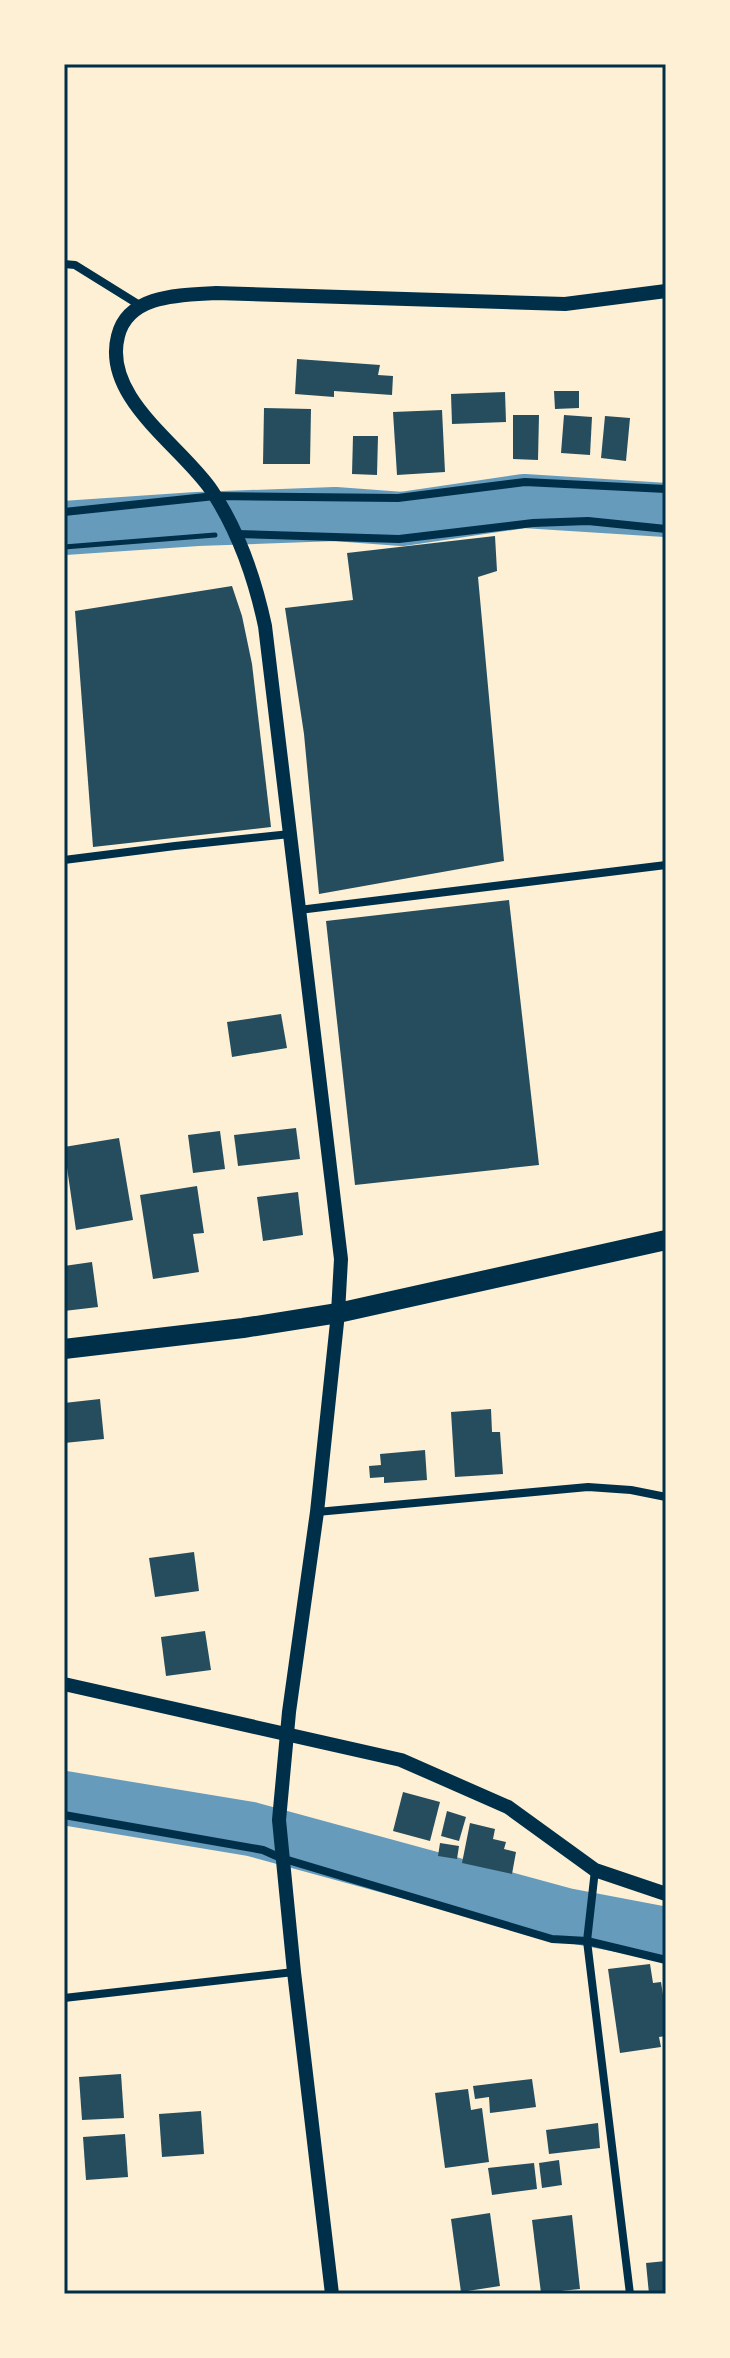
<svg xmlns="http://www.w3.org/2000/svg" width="730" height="2358" viewBox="0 0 730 2358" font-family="'Source Sans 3',sans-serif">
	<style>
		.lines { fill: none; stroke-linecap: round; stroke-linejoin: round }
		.river { stroke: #669bbc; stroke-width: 54 }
		.building { fill: #264d5e }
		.path { stroke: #003049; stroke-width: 5 }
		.minor { stroke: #003049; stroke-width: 8 }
		.tertiary { stroke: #003049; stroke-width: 14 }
		.primary { stroke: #003049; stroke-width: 20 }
		.neatline { fill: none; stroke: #003049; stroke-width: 3 }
	</style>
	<rect width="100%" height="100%" fill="#fdf0d5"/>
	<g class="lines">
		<g class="river">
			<polyline points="64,528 197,519 335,514 402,519 524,501 666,510"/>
			<polyline points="64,1798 251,1829 566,1915 666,1934"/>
		</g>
	</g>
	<g class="building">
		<polygon points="297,359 380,365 378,375 393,376 392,395 334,391 334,397 295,394"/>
		<polygon points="554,391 579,391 579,408 555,409"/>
		<polygon points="505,392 506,422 452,424 451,394"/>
		<polygon points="264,408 311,409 310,464 263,464"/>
		<polygon points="442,410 445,472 397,475 393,412"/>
		<polygon points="513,415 539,415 538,460 513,459"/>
		<polygon points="564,415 592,417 590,455 561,453"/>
		<polygon points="605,416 630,418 626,461 601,458"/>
		<polygon points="353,436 378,436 377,475 352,474"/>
		<polygon points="495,536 497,571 478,577 504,861 319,894 304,734 285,608 353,600 347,553"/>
		<polygon points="232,586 242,616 252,664 271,827 93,847 75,611"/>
		<polygon points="509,900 539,1165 355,1185 326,921"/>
		<polygon points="281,1014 287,1048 232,1057 227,1022"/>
		<polygon points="296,1128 300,1159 238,1166 234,1135"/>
		<polygon points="220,1131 225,1169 193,1173 188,1135"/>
		<polygon points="119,1138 133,1220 76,1230 64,1147"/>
		<polygon points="197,1186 204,1233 193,1234 199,1272 153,1279 140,1195"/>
		<polygon points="298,1192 303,1235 263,1241 257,1197"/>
		<polygon points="92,1262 98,1307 64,1311 64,1266"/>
		<polygon points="100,1399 104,1439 64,1443 64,1403"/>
		<polygon points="491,1409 492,1432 500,1432 503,1474 455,1477 451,1412"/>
		<polygon points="425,1450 427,1480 384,1483 384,1477 370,1478 369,1466 381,1465 380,1454"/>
		<polygon points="194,1552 199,1591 155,1597 149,1558"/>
		<polygon points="205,1631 211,1670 166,1676 161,1637"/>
		<polygon points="403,1792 440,1802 430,1841 393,1831"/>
		<polygon points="447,1811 466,1817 459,1841 441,1836"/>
		<polygon points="470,1823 495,1829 493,1839 506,1842 504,1849 516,1852 512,1874 462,1863"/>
		<polygon points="440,1843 459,1846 457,1859 438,1856"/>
		<polygon points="650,1964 653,1983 661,1982 666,2014 666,2036 659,2037 661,2047 620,2053 608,1969"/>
		<polygon points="121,2074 124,2118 82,2120 79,2077"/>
		<polygon points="532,2079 536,2107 490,2113 489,2097 475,2099 473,2086"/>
		<polygon points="468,2089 471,2110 482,2108 489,2162 445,2168 435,2093"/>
		<polygon points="201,2111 204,2154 162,2157 159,2114"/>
		<polygon points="598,2123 600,2148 549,2154 546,2130"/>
		<polygon points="125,2134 128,2177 86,2180 83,2137"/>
		<polygon points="559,2160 562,2185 542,2188 539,2163"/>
		<polygon points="534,2163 537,2189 492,2195 488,2168"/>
		<polygon points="490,2213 500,2286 461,2292 451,2219"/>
		<polygon points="572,2215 580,2289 541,2293 532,2220"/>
		<polygon points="666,2261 666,2294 649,2294 646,2263"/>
	</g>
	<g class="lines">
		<polyline class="path" points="64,547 215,535"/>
		<g class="minor">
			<polyline points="64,264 75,265 141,306"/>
			<polyline points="64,512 215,496 398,498 525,482 666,489"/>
			<polyline points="236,534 399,539 533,523 588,521 666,529"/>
			<polyline points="64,860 175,846 290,834"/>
			<polyline points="299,910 666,865"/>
			<polyline points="317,1512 588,1487 631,1490 666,1497"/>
			<polyline points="64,1815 263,1850 281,1858 552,1939 587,1941 666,1960"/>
			<polyline points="595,1870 587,1941 630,2294"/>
			<polyline points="64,1998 294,1972"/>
		</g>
		<g class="tertiary">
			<polyline points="64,1684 401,1760 508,1807 595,1870 666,1894"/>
			<path d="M332,2294L294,1972L279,1820L289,1712L317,1512L338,1313L341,1259L265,626C255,579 239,532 212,491C182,446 102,398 118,336C128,294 181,295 216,293L565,304L666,291"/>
		</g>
		<polyline class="primary" points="64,1349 243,1328 338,1313 666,1240"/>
	</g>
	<rect width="730" height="2358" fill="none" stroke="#fdf0d5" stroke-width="132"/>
	<rect x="66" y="66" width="598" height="2226" class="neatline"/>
</svg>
